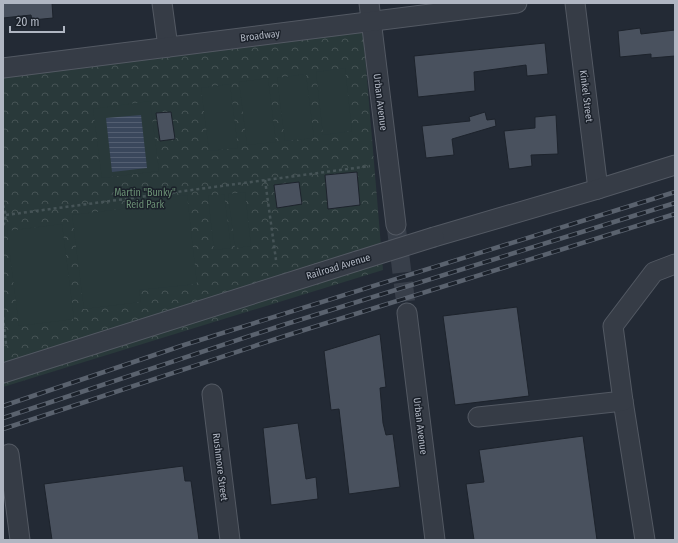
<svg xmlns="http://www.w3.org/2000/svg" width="678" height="543" viewBox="0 0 678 543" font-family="'Fira Sans Condensed',sans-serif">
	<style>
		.park { fill: url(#park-crowns) }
		.pitch { fill: #29393a }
		.water { fill: url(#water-rules) }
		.building { fill: #49515e; stroke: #1d232c }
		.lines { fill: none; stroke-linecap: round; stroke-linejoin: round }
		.minor-tunnel { stroke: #383f4a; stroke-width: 19; stroke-dasharray: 19 10; stroke-linecap: butt }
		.minor-casing { stroke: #535963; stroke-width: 21 }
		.path { stroke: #465457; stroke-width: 2.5; stroke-dasharray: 3 3; stroke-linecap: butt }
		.minor { stroke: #363c46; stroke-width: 19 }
		.rail-casing { stroke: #5a626e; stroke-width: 4.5 }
		.rail { stroke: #1b212a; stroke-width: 3; stroke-dasharray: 9; stroke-linecap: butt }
		.minor-bridge-casing { stroke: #535963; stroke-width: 21; stroke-linecap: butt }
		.minor-bridge { stroke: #363c46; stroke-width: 19 }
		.labels { text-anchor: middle; stroke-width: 3; stroke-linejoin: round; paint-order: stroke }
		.street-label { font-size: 10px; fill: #b0b6c2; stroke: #1b212a }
		.park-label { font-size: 10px; fill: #6b9075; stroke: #1b212a }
	</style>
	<defs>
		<pattern id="park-crowns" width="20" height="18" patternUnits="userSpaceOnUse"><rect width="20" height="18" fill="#29393a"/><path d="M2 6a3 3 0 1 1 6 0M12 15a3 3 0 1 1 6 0" fill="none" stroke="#465355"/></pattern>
		<pattern id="water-rules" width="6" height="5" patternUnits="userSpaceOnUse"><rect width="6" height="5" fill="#3a475c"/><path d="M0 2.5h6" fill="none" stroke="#545f72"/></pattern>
	</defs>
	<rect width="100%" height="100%" fill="#232a35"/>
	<polygon class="park" points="363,31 383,270 3,387 3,75"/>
	<g class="pitch">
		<polygon points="345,68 352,131 323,135 316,72"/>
		<polygon points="306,74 314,138 285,141 277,78"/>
		<polygon points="268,78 276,142 247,145 239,82"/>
		<polygon points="230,84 238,148 209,151 201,88"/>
		<polygon points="150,101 159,171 102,178 93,109"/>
		<polygon points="245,192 251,246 235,248 228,194"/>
		<polygon points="224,194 231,248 214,250 208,196"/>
		<polygon points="187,195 197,284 139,290 141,302 84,309 72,215 129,208 129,201"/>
		<polygon points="62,224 74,319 19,326 7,231"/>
	</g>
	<polygon class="water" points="141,115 147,168 112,172 106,118"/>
	<g class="building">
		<polygon points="3,3 52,3 53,18 32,20 31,15 3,18"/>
		<polygon points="640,28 641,34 675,30 675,56 651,58 651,54 620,57 618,31"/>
		<polygon points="545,43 548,74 527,76 526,65 474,72 475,91 418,97 414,56"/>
		<polygon points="171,112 175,139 160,141 156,113"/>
		<polygon points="485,112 487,120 495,119 496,126 452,139 454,155 426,158 422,126 470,121 469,117"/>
		<polygon points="556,115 558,154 531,155 532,166 509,169 504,131 535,128 535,117"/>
		<polygon points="357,172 360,205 328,209 325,175"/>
		<polygon points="299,182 302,204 277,208 274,185"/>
		<polygon points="517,307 529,396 455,405 443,316"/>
		<polygon points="380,334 386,387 380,388 383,423 386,435 393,434 400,487 349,494 339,409 331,410 324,351"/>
		<polygon points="298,423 306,479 316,477 318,499 271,505 263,428"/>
		<polygon points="583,436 597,540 474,540 466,484 484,482 479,450"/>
		<polygon points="183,466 185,481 191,481 199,540 52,540 44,484"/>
	</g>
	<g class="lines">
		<polyline class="minor-tunnel" points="396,225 407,313"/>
		<defs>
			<g id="minor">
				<polyline points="162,3 168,47"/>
				<polyline points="369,3 396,225"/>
				<polyline points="575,3 598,189"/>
				<polyline points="3,68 517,3"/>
				<polyline points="434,237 598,189 675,165"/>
				<polyline points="407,313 435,540"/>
				<polyline points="3,373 357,261"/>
				<polyline points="212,394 230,540"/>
				<polyline points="623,401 645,540"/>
				<polyline points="478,417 623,401 613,326 654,272 675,264"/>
				<polyline points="9,454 20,540"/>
			</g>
		</defs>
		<use href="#minor" class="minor-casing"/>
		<g class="path">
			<polyline points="265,180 276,260"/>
			<polyline points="3,205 6,215 3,228"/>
			<polyline points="6,215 370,166"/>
			<polyline points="3,317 6,344"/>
		</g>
		<use href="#minor" class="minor"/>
		<defs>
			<g id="rail">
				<polyline points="3,406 184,345 675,192"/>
				<polyline points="3,418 283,325 675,203"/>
				<polyline points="3,429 285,336 675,214"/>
			</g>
		</defs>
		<use href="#rail" class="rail-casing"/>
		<use href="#rail" class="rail"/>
		<defs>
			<polyline id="minor-bridge" points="357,261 434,237"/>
		</defs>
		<use href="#minor-bridge" class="minor-bridge-casing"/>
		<use href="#minor-bridge" class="minor-bridge"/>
	</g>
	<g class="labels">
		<g class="street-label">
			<text transform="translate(260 35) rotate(-7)" y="4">Broadway</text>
			<text transform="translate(587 96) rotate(83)" y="4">Kinkel Street</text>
			<text transform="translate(381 102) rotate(83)" y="4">Urban Avenue</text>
			<text transform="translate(338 266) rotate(-17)" y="4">Railroad Avenue</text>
			<text transform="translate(421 426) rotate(83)" y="4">Urban Avenue</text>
			<text transform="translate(221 467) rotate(83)" y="4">Rushmore Street</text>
		</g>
		<g class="park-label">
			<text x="145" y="196">Martin "Bunky"<tspan x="145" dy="12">Reid Park</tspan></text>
		</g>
	</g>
	<rect width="678" height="543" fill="none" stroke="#b0b6c2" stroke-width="8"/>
	<path d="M10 26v6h54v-6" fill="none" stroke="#b0b6c2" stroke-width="2"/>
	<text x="16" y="26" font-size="12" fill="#b0b6c2" stroke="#1b212a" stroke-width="3" paint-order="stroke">20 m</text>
</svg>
